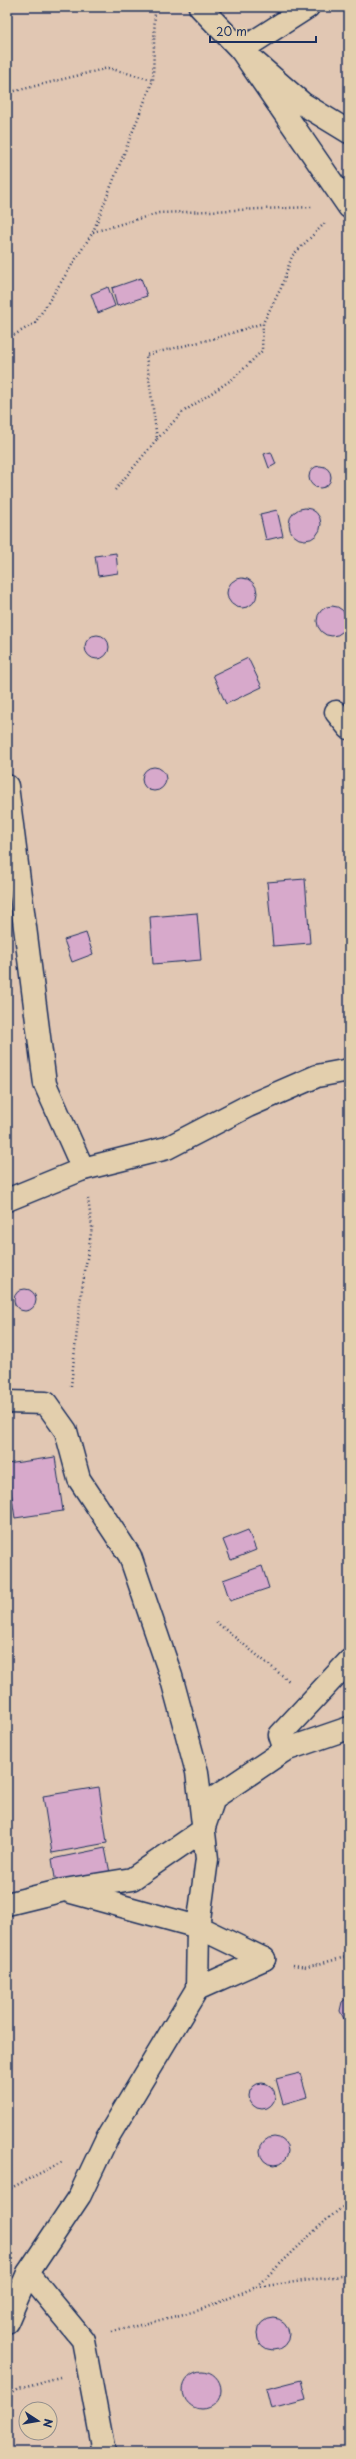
<svg xmlns="http://www.w3.org/2000/svg" width="356" height="2459" viewBox="0 0 356 2459" font-family="'Playpen Sans',sans-serif">
	<style>
		.building { fill: #d7a9cb; stroke: #1b2f5e }
		.lines { fill: none; stroke-linecap: round; stroke-linejoin: round }
		.street-casing { stroke: #1b2f5e; stroke-width: 25 }
		.path { stroke: #1b2f5e; stroke-width: 2.5; stroke-dasharray: 1 3; stroke-linecap: butt }
		.street { stroke: #e3cfad; stroke-width: 22 }
	</style>
	<rect width="100%" height="100%" fill="#e1c7b3"/>
	<filter id="ink" filterUnits="userSpaceOnUse"><feTurbulence type="fractalNoise" baseFrequency=".025" numOctaves="2"/><feDisplacementMap in="SourceGraphic" scale="8" xChannelSelector="R" yChannelSelector="G"/><feConvolveMatrix kernelMatrix="1 2 1 2 8 2 1 2 1" color-interpolation-filters="sRGB"/></filter>
	<g filter="url(#ink)">
		<g class="building">
			<polygon points="141,278 147,296 117,306 112,288"/>
			<polygon points="108,287 115,306 98,313 91,294"/>
			<polygon points="271,452 276,464 269,468 264,454"/>
			<circle cx="320" cy="477" r="11"/>
			<circle cx="305" cy="524" r="16"/>
			<polygon points="277,510 283,536 266,540 260,514"/>
			<polygon points="116,553 118,573 98,576 95,556"/>
			<circle cx="242" cy="593" r="15"/>
			<circle cx="332" cy="621" r="15"/>
			<circle cx="97" cy="647" r="12"/>
			<polygon points="248,658 262,687 226,704 213,675"/>
			<circle cx="154" cy="779" r="12"/>
			<polygon points="305,879 310,943 273,946 267,882"/>
			<polygon points="197,913 201,960 153,964 150,917"/>
			<polygon points="86,933 93,954 72,962 64,940"/>
			<circle cx="25" cy="1300" r="11"/>
			<polygon points="55,1457 63,1511 15,1518 7,1464"/>
			<polygon points="248,1530 256,1550 231,1560 223,1540"/>
			<polygon points="262,1566 269,1588 230,1601 223,1580"/>
			<polygon points="99,1787 107,1843 52,1853 43,1796"/>
			<polygon points="105,1848 110,1873 56,1884 52,1859"/>
			<polygon points="348,1997 349,1997 349,2021 344,2019 340,2011 342,2002"/>
			<polygon points="300,2073 307,2097 283,2104 276,2079"/>
			<circle cx="262" cy="2096" r="13"/>
			<circle cx="274" cy="2151" r="14"/>
			<circle cx="273" cy="2334" r="16"/>
			<circle cx="202" cy="2390" r="19"/>
			<polygon points="301,2380 306,2400 271,2409 266,2389"/>
		</g>
		<g class="lines">
			<defs>
				<g id="street">
					<polyline points="200,7 241,50 349,207"/>
					<polyline points="308,7 241,50 303,104 349,132"/>
					<polyline points="336,712 349,728"/>
					<polyline points="7,786 45,1084 83,1169"/>
					<polyline points="7,1200 83,1169 167,1148 248,1106 317,1076 349,1070"/>
					<polyline points="7,1402 46,1403 66,1431 79,1479 130,1556 171,1676 197,1772 207,1859 198,1927 197,1989 106,2140 80,2195 28,2273 83,2340 104,2452"/>
					<polyline points="285,1750 280,1735 349,1661"/>
					<polyline points="71,1892 198,1927 264,1959"/>
					<polyline points="7,1904 64,1890 132,1879 203,1830 214,1798 285,1750 349,1728"/>
					<polyline points="197,1989 264,1959"/>
					<polyline points="7,2322 28,2273"/>
				</g>
			</defs>
			<use href="#street" class="street-casing"/>
			<g class="path">
				<polyline points="7,93 108,68 153,80"/>
				<polyline points="93,232 159,213 312,207"/>
				<polyline points="7,339 35,323 93,232 153,80 155,7"/>
				<polyline points="157,439 183,412 234,378 262,351 263,323 281,288 292,256 325,223"/>
				<polyline points="115,490 157,439 146,355 216,338 263,323"/>
				<polyline points="71,1386 80,1302 92,1227 88,1199"/>
				<polyline points="216,1622 289,1681"/>
				<polyline points="293,1965 307,1967 349,1956"/>
				<polyline points="7,2190 62,2162"/>
				<polyline points="257,2287 349,2275"/>
				<polyline points="112,2332 200,2310 256,2287 325,2221 349,2202"/>
				<polyline points="7,2396 19,2388 60,2377"/>
			</g>
			<use href="#street" class="street"/>
		</g>
	</g>
	<rect width="356" height="2459" fill="none" stroke="#e3cfad" stroke-width="24"/>
	<rect x="12" y="12" width="332" height="2435" fill="none" stroke="#1b2f5e" stroke-width="1.5" filter="url(#ink)"/>
	<g transform="translate(38 2421) rotate(102)"><circle r="19" fill="#e3cfad" stroke="#938f8d"/>
	<path d="M0-3L7 15L0 10L-7 15Z" fill="#1b2f5e"/>
	<text y="-6" font-size="11" font-weight="bold" text-anchor="middle" fill="#1b2f5e">N</text>
	</g>
	<path d="M210 36v6h106v-6" fill="none" stroke="#1b2f5e" stroke-width="2"/>
	<text x="216" y="36" font-size="12" fill="#1b2f5e" stroke="#e3cfad" stroke-width="3" paint-order="stroke">20 m</text>
</svg>
